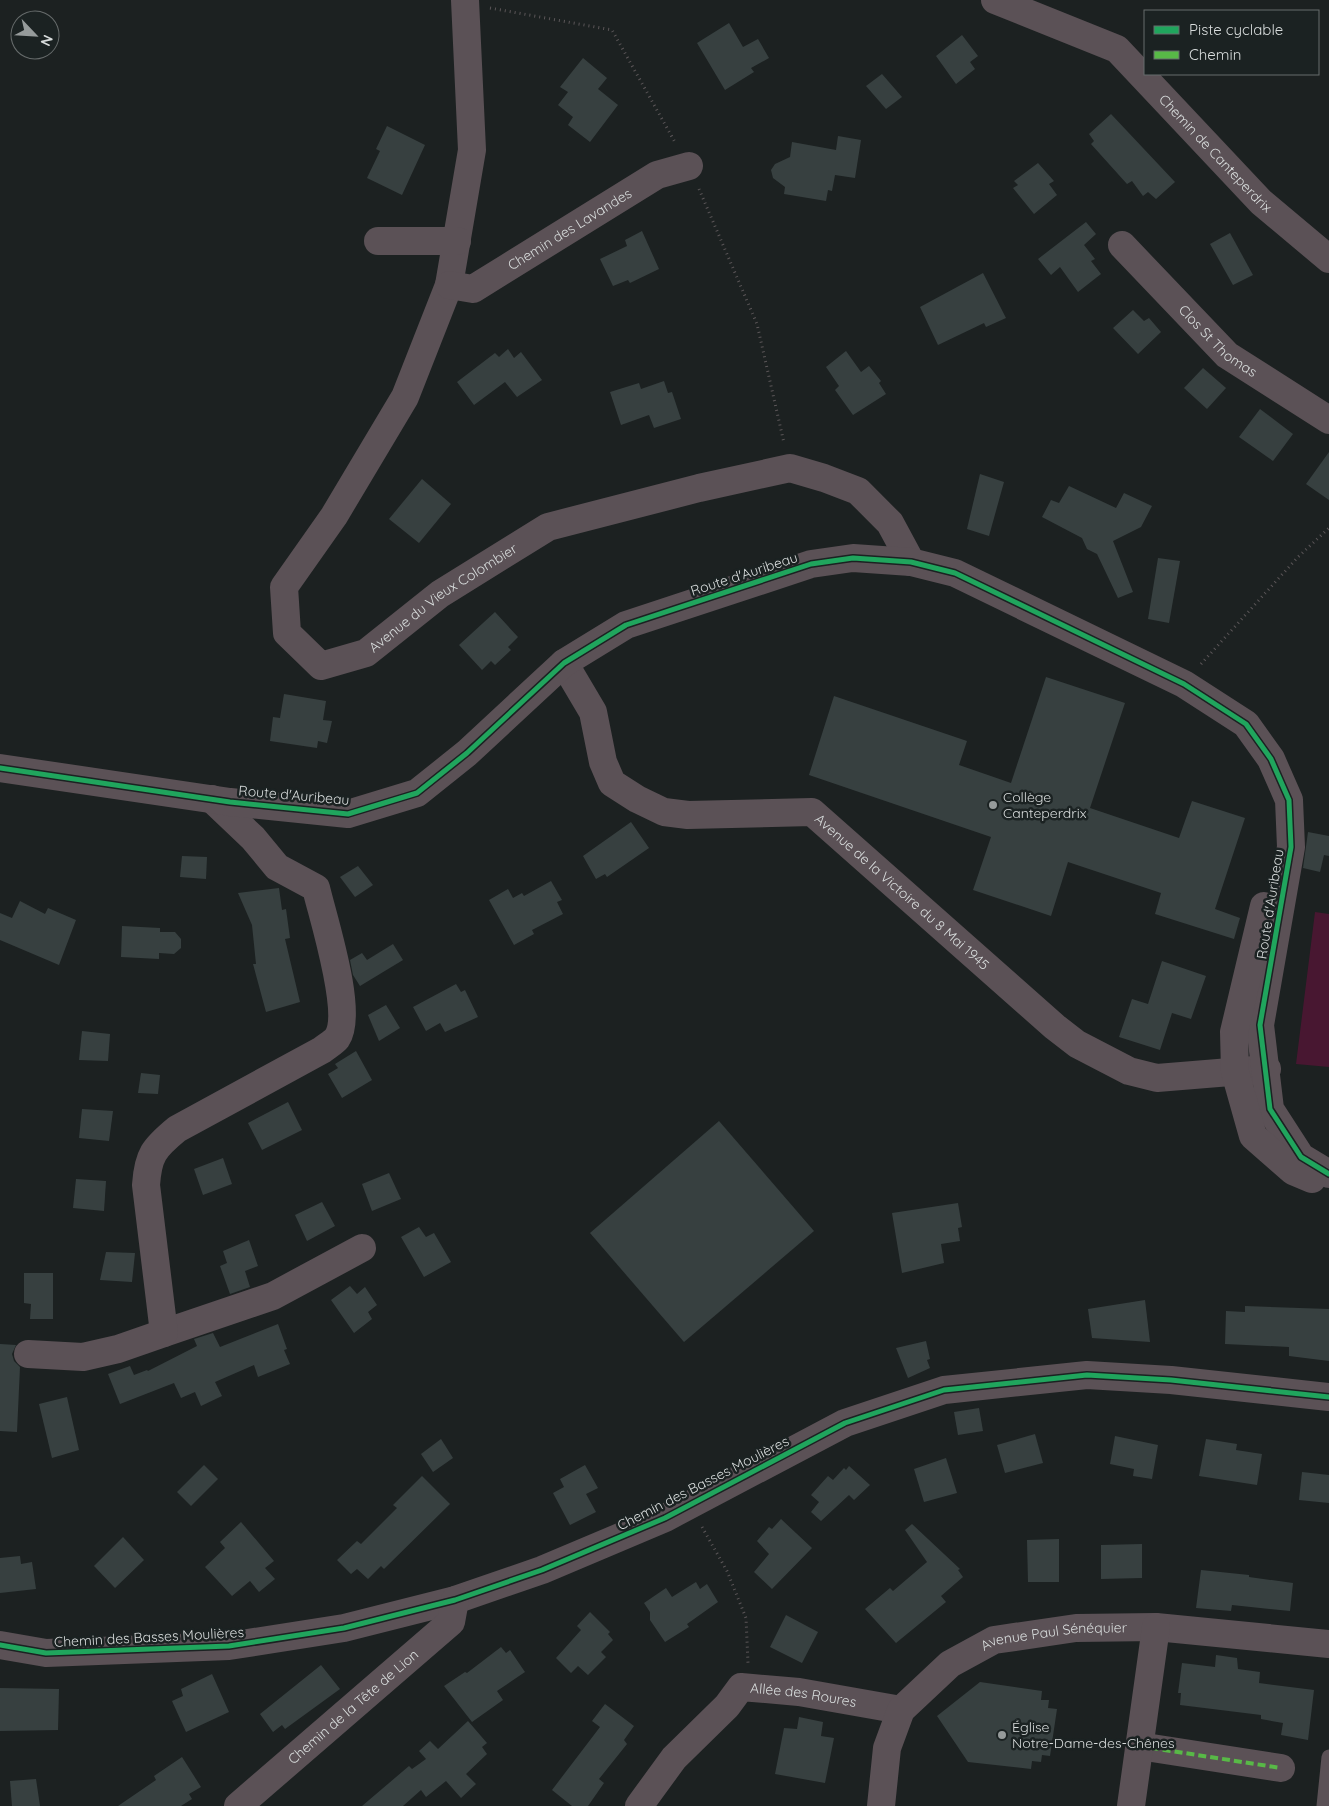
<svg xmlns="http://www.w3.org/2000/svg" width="1329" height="1806" viewBox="0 0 1329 1806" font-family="Quicksand,sans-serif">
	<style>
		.green { fill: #481731 }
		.building { fill: #374040 }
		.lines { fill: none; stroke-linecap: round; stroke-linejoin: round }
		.path { stroke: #5b5658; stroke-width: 3; stroke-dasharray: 1 4; stroke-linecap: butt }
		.service { stroke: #5b5156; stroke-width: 15 }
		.minor { stroke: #5b5156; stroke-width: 28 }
		.tertiary { stroke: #5b5156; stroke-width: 28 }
		.quiet { stroke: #58b947; stroke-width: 4; stroke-dasharray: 8 4; stroke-linecap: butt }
		.cycleway-casing { stroke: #1b2222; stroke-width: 8 }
		.cycleway { stroke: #20a55d; stroke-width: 5 }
		.poi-dot { fill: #969b9b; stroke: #1b2222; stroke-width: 2 }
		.labels { text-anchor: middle; stroke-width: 5; stroke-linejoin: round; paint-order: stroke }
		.street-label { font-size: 14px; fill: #d8dcdc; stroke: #1b2222 }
		.poi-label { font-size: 14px; fill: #d8dcdc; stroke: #1b2222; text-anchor: start }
	</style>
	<rect width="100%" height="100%" fill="#1c2121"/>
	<polygon class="green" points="1315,912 1329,914 1329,1067 1296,1064"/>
	<g class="building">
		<polygon points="729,23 743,47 758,39 769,58 751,68 754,72 725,90 697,43"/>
		<polygon points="962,35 978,56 970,62 975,69 956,84 936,56"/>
		<polygon points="583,58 607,78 598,89 618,105 590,142 568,125 573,117 558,105 568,92 560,87"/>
		<polygon points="882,74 902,97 886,109 866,86"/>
		<polygon points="1111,114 1175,182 1156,199 1148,192 1143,196 1132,181 1127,184 1091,144 1094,141 1089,134"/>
		<polygon points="387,126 425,145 402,195 367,178 380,151 376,149"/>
		<polygon points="838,136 861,140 855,178 835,175 832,191 828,190 826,201 784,194 785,187 773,178 771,170 775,164 790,157 792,142 836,150"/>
		<polygon points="1038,163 1054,181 1049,184 1057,195 1034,214 1013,188 1018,185 1014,181"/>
		<polygon points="1086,222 1096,234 1084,245 1095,259 1091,261 1101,274 1078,292 1060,267 1051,275 1038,259"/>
		<polygon points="642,231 659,269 630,283 628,280 613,286 600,259 627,246 625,240"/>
		<polygon points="1230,233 1253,275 1233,285 1210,244"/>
		<polygon points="983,273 1006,318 986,327 984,323 938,345 920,307"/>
		<polygon points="1133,310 1144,321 1149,318 1161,332 1138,354 1113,328"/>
		<polygon points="508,349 514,358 521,352 542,380 517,397 505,382 474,405 457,382 495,353 499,357"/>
		<polygon points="846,351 861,372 869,366 881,381 879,383 886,394 853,415 835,390 839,386 826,367"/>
		<polygon points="1203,368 1226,388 1207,409 1184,388"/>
		<polygon points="664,381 668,393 672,392 681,419 654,428 649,415 621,425 610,392 639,383 641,389"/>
		<polygon points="1260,409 1293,434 1273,461 1239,437"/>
		<polygon points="1329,452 1329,500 1306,484"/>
		<polygon points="980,474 1004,482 989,536 967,529"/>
		<polygon points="422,479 451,504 419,543 389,519"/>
		<polygon points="1069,486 1116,508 1124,493 1152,506 1141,527 1113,541 1133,592 1118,598 1097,554 1087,549 1082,538 1042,517 1051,500 1059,503"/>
		<polygon points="1158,558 1180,561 1169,623 1148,619"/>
		<polygon points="495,612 518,637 508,647 511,650 495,665 491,661 482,670 459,645"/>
		<polygon points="1046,677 1125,703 1090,808 1179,838 1192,801 1245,818 1215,909 1240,918 1234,939 1155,914 1161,893 1068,862 1051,916 973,890 991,837 809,775 834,696 967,741 959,765 1011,783"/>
		<polygon points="284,694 326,701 323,720 332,721 327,743 318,741 317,748 270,741 273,717 280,718"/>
		<polygon points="631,822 649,848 607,877 605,874 596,879 583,856"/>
		<polygon points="1308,832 1329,836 1329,856 1324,855 1320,872 1303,868"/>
		<polygon points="182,856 207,857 206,879 180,877"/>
		<polygon points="358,866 373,885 355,897 340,877"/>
		<polygon points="551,881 562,900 557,902 563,914 532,930 534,934 514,945 489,900 508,889 513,898 522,893 524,896"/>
		<polygon points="279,888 282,910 286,909 290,938 285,939 300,1002 266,1012 253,964 256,964 252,925 238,893"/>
		<polygon points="20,901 45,914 48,908 76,920 59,965 0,940 0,913 12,918"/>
		<polygon points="122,926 160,928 160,932 175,932 181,939 181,948 174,954 159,953 159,959 121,957"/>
		<polygon points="393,944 403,960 360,986 353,975 350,960 362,953 367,960"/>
		<polygon points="1162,961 1206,976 1191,1019 1172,1013 1160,1050 1119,1037 1132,999 1148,1004"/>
		<polygon points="456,984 461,992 465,990 478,1017 445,1032 440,1023 426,1031 413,1007"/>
		<polygon points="386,1005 400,1028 379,1041 368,1015"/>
		<polygon points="82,1031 110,1034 108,1061 79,1060"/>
		<polygon points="356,1051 372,1080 342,1098 328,1074 338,1068 335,1064"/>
		<polygon points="141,1073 160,1075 158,1094 138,1093"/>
		<polygon points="288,1102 302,1130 262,1150 248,1123"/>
		<polygon points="82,1109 113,1111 109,1141 79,1138"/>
		<polygon points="719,1121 814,1231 684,1342 590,1233"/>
		<polygon points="223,1158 232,1184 203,1195 194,1169"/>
		<polygon points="389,1173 401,1199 372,1211 362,1184"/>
		<polygon points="76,1179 106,1181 104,1211 73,1208"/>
		<polygon points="322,1202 335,1226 307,1241 295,1215"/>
		<polygon points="958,1203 962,1227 958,1228 960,1241 941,1244 944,1263 902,1273 892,1213"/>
		<polygon points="419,1227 426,1237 434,1233 451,1262 424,1277 401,1237"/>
		<polygon points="249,1240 258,1266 245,1271 250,1287 230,1294 220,1266 227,1263 223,1251"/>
		<polygon points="106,1252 135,1253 132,1282 100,1280"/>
		<polygon points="24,1273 53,1273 53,1319 30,1319 31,1304 24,1303"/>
		<polygon points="350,1286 357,1294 365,1287 377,1305 368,1312 372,1319 354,1333 331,1300"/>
		<polygon points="1145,1300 1150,1342 1092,1338 1088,1309"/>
		<polygon points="1245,1306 1329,1309 1329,1361 1289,1356 1289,1347 1225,1344 1226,1311 1245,1312"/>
		<polygon points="278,1324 287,1349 284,1350 290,1364 258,1377 254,1365 215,1382 222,1396 201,1406 195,1392 181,1398 174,1383 120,1404 108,1374 130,1366 134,1375 147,1370 148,1371 197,1346 194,1339 213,1333 220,1347"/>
		<polygon points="926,1341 930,1359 927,1360 930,1368 908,1378 896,1348"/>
		<polygon points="0,1344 16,1345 12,1354 14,1361 20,1367 17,1432 0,1431"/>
		<polygon points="67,1397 79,1450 52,1458 39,1404"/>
		<polygon points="979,1408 983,1431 958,1435 954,1412"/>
		<polygon points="1035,1434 1043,1463 1005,1473 997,1445"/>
		<polygon points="1115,1436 1158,1445 1152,1479 1133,1476 1134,1469 1110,1464"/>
		<polygon points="441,1439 453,1458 433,1472 421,1454"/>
		<polygon points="1206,1439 1237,1444 1236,1450 1262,1454 1257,1485 1199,1476"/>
		<polygon points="946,1458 957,1493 924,1502 914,1469"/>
		<polygon points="204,1465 218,1479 191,1506 177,1492"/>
		<polygon points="585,1465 598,1488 586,1494 596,1512 570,1525 553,1493 564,1487 560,1479"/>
		<polygon points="849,1466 870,1485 854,1500 849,1495 821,1521 811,1512 819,1502 811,1495 828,1476 833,1480 844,1468 846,1470"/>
		<polygon points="1302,1472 1329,1475 1329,1503 1299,1500"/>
		<polygon points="422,1476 450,1504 384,1569 381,1566 368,1579 357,1569 351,1574 337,1560 357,1541 361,1544 397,1508 393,1505"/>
		<polygon points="781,1519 812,1548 772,1589 754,1572 769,1554 757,1541 769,1527 772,1529"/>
		<polygon points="241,1522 274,1561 265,1568 275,1579 259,1592 250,1581 232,1596 205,1567 225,1548 220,1542"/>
		<polygon points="912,1524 960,1569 958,1570 963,1577 941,1596 946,1602 896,1643 865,1609 890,1588 893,1591 927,1562 905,1530"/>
		<polygon points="123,1537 144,1560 115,1588 94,1566"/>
		<polygon points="1059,1539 1059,1582 1028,1582 1027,1540"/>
		<polygon points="1142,1544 1142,1578 1101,1579 1101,1545"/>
		<polygon points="20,1556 21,1564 32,1562 36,1589 0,1593 0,1558"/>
		<polygon points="1201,1570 1249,1575 1249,1577 1293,1583 1290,1611 1232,1605 1231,1611 1196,1608"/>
		<polygon points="696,1582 700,1589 707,1584 718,1602 687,1624 689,1627 665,1642 650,1620 650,1612 644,1603 666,1588 672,1597"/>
		<polygon points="590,1612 610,1632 608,1634 613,1640 601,1652 606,1657 588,1675 578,1666 571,1673 556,1658 581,1630 577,1626"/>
		<polygon points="786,1615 818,1632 802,1663 770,1647"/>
		<polygon points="501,1647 506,1653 510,1650 525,1672 497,1691 503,1700 472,1722 444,1686 465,1672 467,1673"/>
		<polygon points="1216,1655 1237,1658 1238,1669 1260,1672 1259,1683 1314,1690 1308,1740 1281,1735 1283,1723 1261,1719 1261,1715 1180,1705 1181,1693 1178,1693 1182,1663 1215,1667"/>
		<polygon points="321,1665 340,1689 285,1729 282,1725 273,1732 260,1714"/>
		<polygon points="212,1674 229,1712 186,1732 172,1701 183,1696 181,1689"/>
		<polygon points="980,1682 1042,1691 1041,1700 1049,1700 1048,1708 1057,1709 1050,1756 1042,1755 1041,1762 1032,1761 1031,1769 968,1762 937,1716"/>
		<polygon points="0,1688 59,1689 58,1730 0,1731"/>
		<polygon points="605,1704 634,1726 624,1740 627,1744 599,1779 604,1783 588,1806 572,1806 552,1790 600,1727 592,1721"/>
		<polygon points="799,1717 823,1722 821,1736 834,1738 825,1783 775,1774 784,1728 797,1729"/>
		<polygon points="468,1721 487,1743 482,1747 487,1754 466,1774 476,1784 461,1798 446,1781 426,1797 421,1790 403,1806 362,1806 409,1766 412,1769 426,1759 419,1751 430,1741 438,1749"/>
		<polygon points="182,1757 201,1787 189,1794 192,1799 181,1806 118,1806 156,1780 154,1776"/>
		<polygon points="36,1779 40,1806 12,1806 10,1781"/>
	</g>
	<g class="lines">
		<g class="path">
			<polyline points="490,8 612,30 676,144"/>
			<polyline points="699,189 757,324 784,443"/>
			<polyline points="1201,664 1298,557 1329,528"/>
			<polyline points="702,1527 727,1571 746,1618 748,1663"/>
		</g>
		<polyline class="service" points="1324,1806 1329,1757"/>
		<g class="minor">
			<path id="s1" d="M465,0L472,150L449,285L405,397L334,516L284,587L287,633L321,666L366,653L440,594L548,527L699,488L790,468L824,478L858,491L890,523L911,562"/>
			<path id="s2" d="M995,0L1117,49L1261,202L1329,259"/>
			<polyline points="378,241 457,241"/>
			<path id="s3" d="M1122,245L1227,355L1329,420"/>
			<path id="s4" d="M449,285L473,289L657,175L689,166"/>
			<path id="s5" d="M564,663L593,712L603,762L612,783L637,799L664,812L688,815L812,812L1055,1027L1077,1044L1129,1071L1157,1078L1267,1069"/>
			<polyline points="164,1333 273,1296 362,1248"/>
			<path d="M28,1354L83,1357L118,1349L164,1333L146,1185C148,1155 154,1148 177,1129L322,1050C327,1046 334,1042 337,1038C354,1013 323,918 316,888L277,867L253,838L212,799"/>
			<polyline points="0,1645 46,1653 229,1646 344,1628 455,1600 542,1570 665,1518 845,1423 944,1390 1087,1375 1171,1380 1329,1397"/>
			<polyline points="1139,1746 1281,1768"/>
			<path id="s6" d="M238,1806L451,1622L455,1600"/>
			<path id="s7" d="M639,1806L674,1758L727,1706L741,1687L799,1692L901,1710"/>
			<path id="s8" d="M881,1806L887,1748L901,1710L950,1664L994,1640L1076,1628L1156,1627L1329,1644"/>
			<polyline points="1131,1806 1156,1627"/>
		</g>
		<g class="tertiary">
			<polyline points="0,768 230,802 348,814 417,793 467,753 564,663 626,625 811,564 853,558 911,562 955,573 1184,684 1246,724 1271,759 1289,800 1291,847 1260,1025 1270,1109 1301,1157 1329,1174"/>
			<polyline points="1264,906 1234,1032 1235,1072 1253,1136 1293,1171 1312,1179"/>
		</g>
		<polyline class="quiet" points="1139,1746 1281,1768"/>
		<defs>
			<g id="cycleway">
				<polyline points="0,768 230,802 348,814 417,793 467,753 564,663 626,625 811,564 853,558 911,562 955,573 1184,684 1246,724 1271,759 1289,800 1291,847 1260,1025 1270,1109 1301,1157 1329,1174"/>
				<polyline points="0,1645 46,1653 229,1646 344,1628 455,1600 542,1570 665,1518 845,1423 944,1390 1087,1375 1171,1380 1329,1397"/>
			</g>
		</defs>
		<use href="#cycleway" class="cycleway-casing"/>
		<use href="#cycleway" class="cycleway"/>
	</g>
	<g class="poi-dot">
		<circle cx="993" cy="805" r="5"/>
		<circle cx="1002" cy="1735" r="5"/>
	</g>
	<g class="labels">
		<g class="street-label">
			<text dy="5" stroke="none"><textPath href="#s2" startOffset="275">Chemin de Canteperdrix</textPath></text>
			<text dy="5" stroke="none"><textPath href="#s4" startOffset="138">Chemin des Lavandes</textPath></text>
			<text dy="5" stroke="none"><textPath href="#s3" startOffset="136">Clos St Thomas</textPath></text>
			<text transform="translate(744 574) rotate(-18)" y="5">Route d'Auribeau</text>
			<text dy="5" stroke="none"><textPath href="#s1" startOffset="868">Avenue du Vieux Colombier</textPath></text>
			<text transform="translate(294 795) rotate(5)" y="5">Route d'Auribeau</text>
			<text dy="5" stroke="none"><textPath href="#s5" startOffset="459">Avenue de la Victoire du 8 Mai 1945</textPath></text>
			<text transform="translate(1270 904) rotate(-81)" y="5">Route d'Auribeau</text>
			<text transform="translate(703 1483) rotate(-27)" y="5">Chemin des Basses Moulières</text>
			<text transform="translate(149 1637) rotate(-3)" y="5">Chemin des Basses Moulières</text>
			<text dy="5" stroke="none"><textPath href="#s8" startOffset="276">Avenue Paul Sénéquier</textPath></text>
			<text dy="5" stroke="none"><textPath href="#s7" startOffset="220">Allée des Roures</textPath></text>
			<text dy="5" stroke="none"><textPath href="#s6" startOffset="152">Chemin de la Tête de Lion</textPath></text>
		</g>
		<g class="poi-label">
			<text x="1003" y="802">Collège<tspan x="1003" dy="16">Canteperdrix</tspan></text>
			<text x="1012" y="1732">Église<tspan x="1012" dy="16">Notre-Dame-des-Chênes</tspan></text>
		</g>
	</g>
	<rect x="1144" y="10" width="175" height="65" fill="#1b2222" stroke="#676c6c"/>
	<rect x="1154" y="26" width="25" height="8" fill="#20a55d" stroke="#676c6c"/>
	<text x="1189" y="35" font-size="15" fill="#d8dcdc">Piste cyclable</text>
	<rect x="1154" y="51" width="25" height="8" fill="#58b947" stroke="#676c6c"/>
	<text x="1189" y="60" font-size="15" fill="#d8dcdc">Chemin</text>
	<g transform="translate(35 35) rotate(115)"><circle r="24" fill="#1b2222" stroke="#676c6c"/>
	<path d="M0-4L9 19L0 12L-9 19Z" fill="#969b9b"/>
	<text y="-8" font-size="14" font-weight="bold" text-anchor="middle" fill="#d8dcdc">N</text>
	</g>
</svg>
